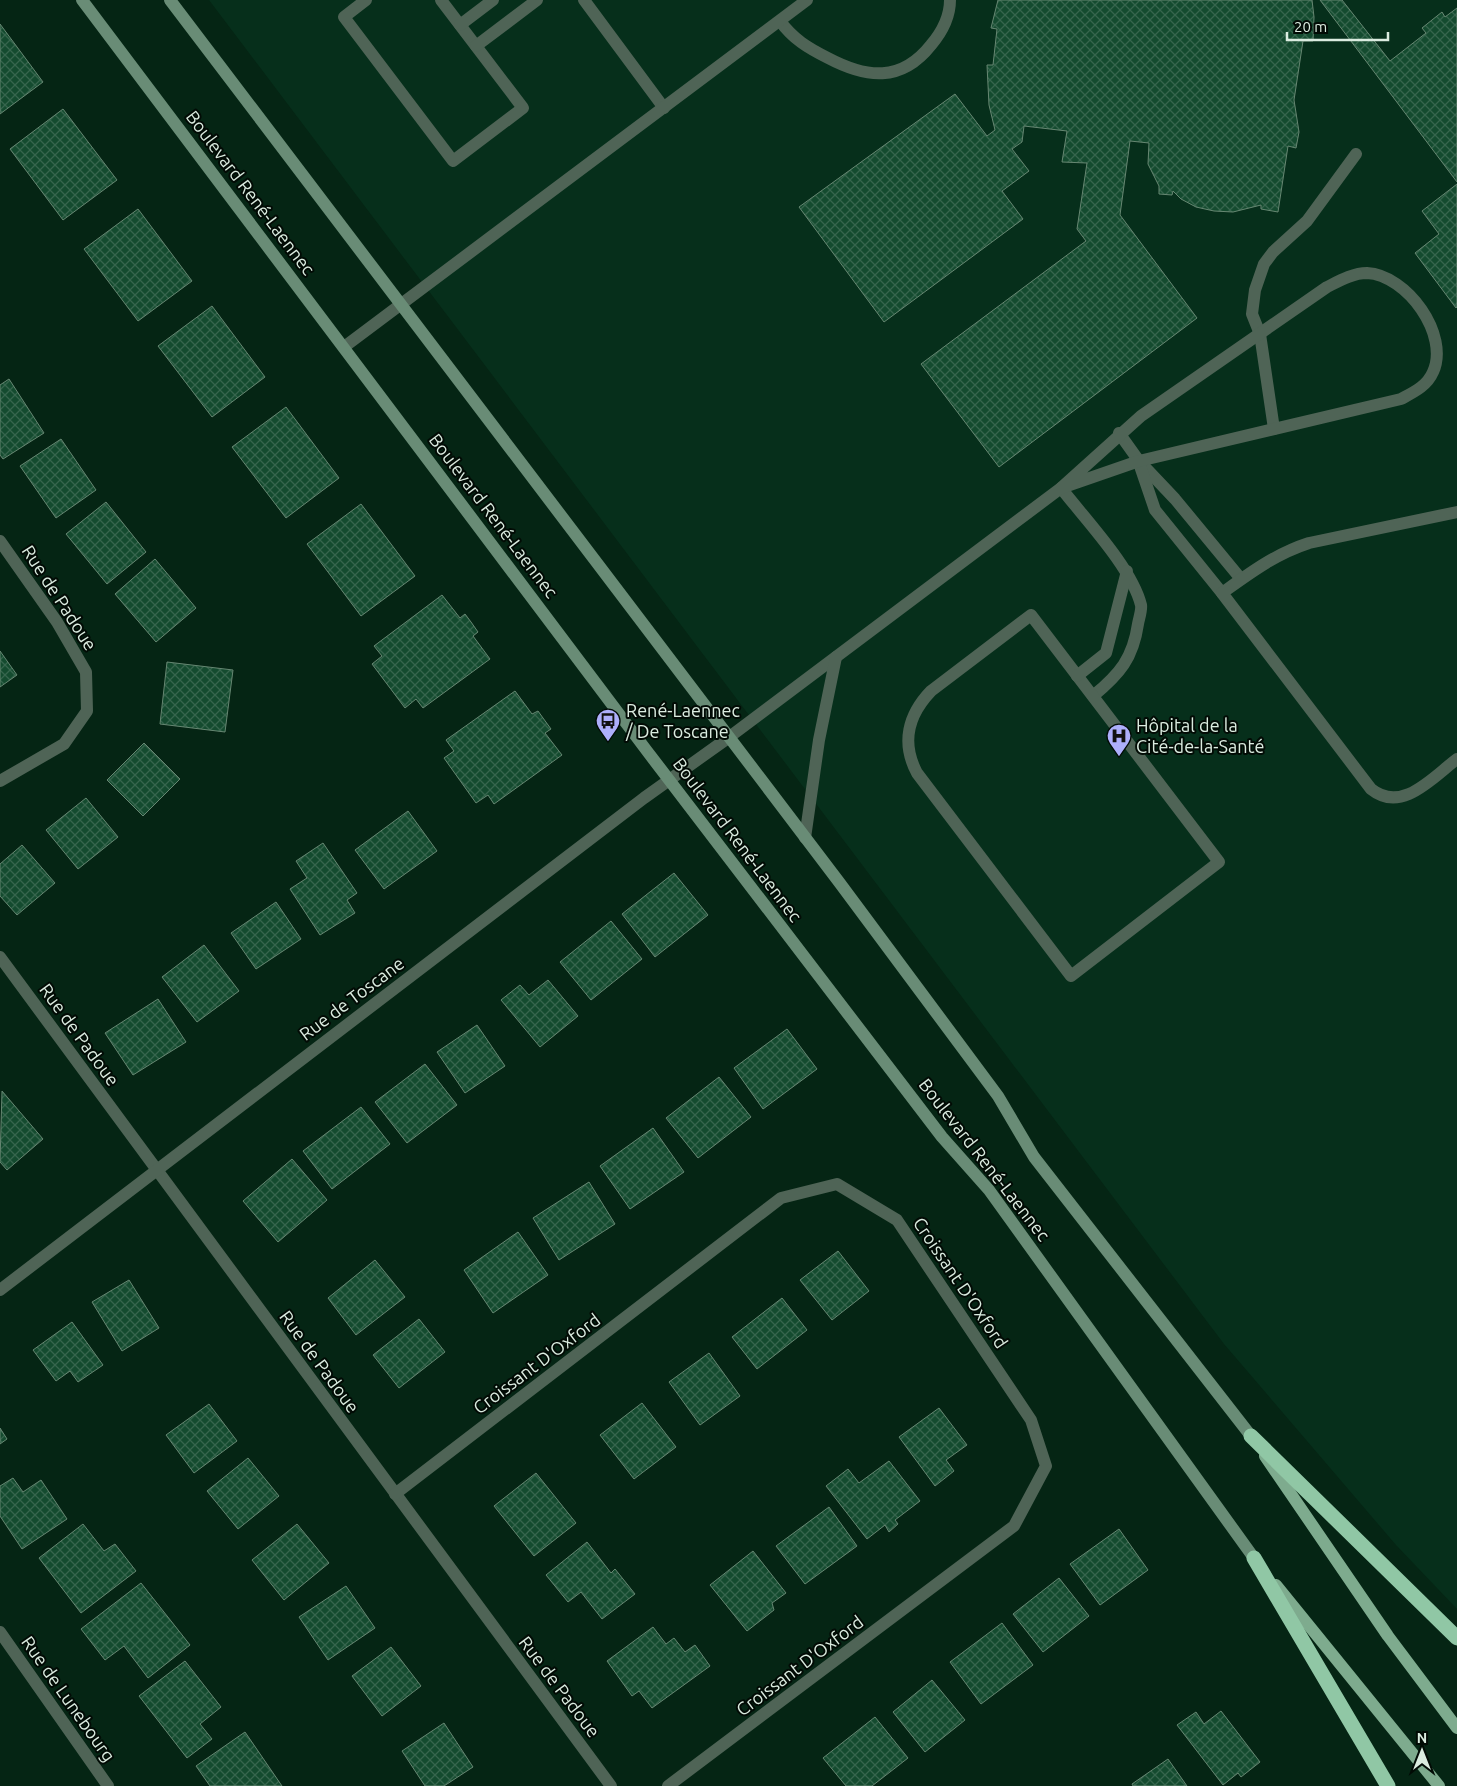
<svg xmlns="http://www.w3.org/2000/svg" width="1457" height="1786" viewBox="0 0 1457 1786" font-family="Ubuntu,sans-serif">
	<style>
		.built { fill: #062f1b }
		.building { fill: url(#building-cross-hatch); stroke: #668772 }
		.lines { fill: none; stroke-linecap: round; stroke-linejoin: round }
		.lane { stroke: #4f6456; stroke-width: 12 }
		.street { stroke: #4f6456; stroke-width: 12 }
		.secondary { stroke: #698c76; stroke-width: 12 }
		.primary { stroke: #7eab8e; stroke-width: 12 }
		.highway { stroke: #90c7a5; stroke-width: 15 }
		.labels { text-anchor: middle; stroke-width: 4; stroke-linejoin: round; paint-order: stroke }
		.street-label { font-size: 18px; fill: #dbece0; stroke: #020b05 }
		.poi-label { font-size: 18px; fill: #dbece0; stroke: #020b05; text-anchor: start }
	</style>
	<defs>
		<pattern id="building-cross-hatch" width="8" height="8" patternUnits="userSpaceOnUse" patternTransform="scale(1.25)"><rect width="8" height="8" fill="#144b2f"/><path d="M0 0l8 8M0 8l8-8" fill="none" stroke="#36654d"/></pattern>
	</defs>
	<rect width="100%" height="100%" fill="#052514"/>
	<polygon class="built" points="209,0 1457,0 1457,1609 1396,1545 1224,1344"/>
	<g class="building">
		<polygon points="998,0 1312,0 1314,17 1313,41 1303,41 1294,100 1299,132 1296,148 1288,146 1278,212 1261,209 1261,205 1233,212 1214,211 1196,207 1181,199 1173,191 1172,195 1159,194 1159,186 1148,164 1149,143 1130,141 1120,215 1197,318 999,467 921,364 1086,241 1077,229 1087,163 1062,162 1067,131 1024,126 1022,142 1012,149 1029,171 1002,191 1023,219 884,322 799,207 955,94 987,136 995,130 989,105 987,65 993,65 997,29 991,28"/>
		<polygon points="1320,0 1342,0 1390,61 1426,33 1422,28 1442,12 1445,17 1457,8 1457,182"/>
		<polygon points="0,24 43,82 0,114"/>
		<polygon points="63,109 117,180 63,220 10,149"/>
		<polygon points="1457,184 1457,307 1456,308 1415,253 1439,234 1422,211"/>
		<polygon points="138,209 192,281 138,321 84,249"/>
		<polygon points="212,306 265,377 212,417 158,346"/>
		<polygon points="9,379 44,433 3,459 0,455 0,385"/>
		<polygon points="286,407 339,478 286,518 232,447"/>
		<polygon points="61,439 96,490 56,518 20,466"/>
		<polygon points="106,502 146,552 107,584 66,534"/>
		<polygon points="361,504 415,576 361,616 307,544"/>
		<polygon points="155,559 196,608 156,642 115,594"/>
		<polygon points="442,595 460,618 465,614 471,622 478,632 473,636 490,659 423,708 416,699 405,708 372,664 382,656 374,646"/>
		<polygon points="0,651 17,675 0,687"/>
		<polygon points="167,662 233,670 225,732 160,724"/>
		<polygon points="515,691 532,714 538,711 543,718 551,729 545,733 562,755 494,804 488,795 476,803 444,758 454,751 446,740"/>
		<polygon points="144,743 180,779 143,816 107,780"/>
		<polygon points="86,798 118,837 78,869 46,830"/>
		<polygon points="408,811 437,851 384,889 355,850"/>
		<polygon points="323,843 357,893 347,900 355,913 320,935 290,889 307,878 296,861"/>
		<polygon points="22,845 55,883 17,915 0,896 0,864"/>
		<polygon points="674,873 708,915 655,957 622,914"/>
		<polygon points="276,902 301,939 256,969 231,933"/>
		<polygon points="611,921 642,959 591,1000 560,962"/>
		<polygon points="204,945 239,991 197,1022 162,977"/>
		<polygon points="548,980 578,1016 540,1047 501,1000 520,985 529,995"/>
		<polygon points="158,999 186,1042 133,1075 105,1033"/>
		<polygon points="477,1025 505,1066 465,1093 437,1052"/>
		<polygon points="787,1029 817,1069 763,1109 734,1068"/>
		<polygon points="425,1064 457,1105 407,1143 375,1102"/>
		<polygon points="719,1077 751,1117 698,1158 666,1118"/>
		<polygon points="2,1091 43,1139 7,1170 0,1162"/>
		<polygon points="361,1107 390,1144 332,1189 303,1151"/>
		<polygon points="653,1128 684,1172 630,1209 600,1166"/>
		<polygon points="292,1159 327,1200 278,1242 243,1201"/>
		<polygon points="589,1182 615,1224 559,1260 533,1218"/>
		<polygon points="518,1232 548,1275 493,1313 464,1270"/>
		<polygon points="838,1251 869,1291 832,1320 800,1280"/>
		<polygon points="375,1260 405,1297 356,1335 328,1298"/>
		<polygon points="129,1280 159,1328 122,1351 92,1302"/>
		<polygon points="782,1298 807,1330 757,1369 732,1337"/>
		<polygon points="419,1319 445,1352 399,1388 373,1355"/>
		<polygon points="72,1322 103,1365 78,1382 70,1371 56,1381 33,1350"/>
		<polygon points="709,1353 740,1396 700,1425 669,1382"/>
		<polygon points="642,1403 676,1447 634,1479 600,1435"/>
		<polygon points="209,1404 237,1441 194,1473 166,1435"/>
		<polygon points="939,1408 967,1445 946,1460 954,1471 935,1486 899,1437"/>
		<polygon points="0,1428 7,1439 0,1444"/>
		<polygon points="248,1458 279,1496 238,1529 207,1491"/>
		<polygon points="889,1461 920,1501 895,1520 898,1524 889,1532 885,1525 867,1539 826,1486 848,1469 859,1483"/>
		<polygon points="536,1473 576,1523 534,1556 494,1506"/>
		<polygon points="13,1478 23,1492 41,1480 67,1519 22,1549 0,1516 0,1486"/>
		<polygon points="829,1507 857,1546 805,1584 776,1546"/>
		<polygon points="83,1524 104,1551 115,1544 136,1571 81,1613 39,1558"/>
		<polygon points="297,1524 329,1563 284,1600 252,1560"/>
		<polygon points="1119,1529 1148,1570 1100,1605 1070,1564"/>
		<polygon points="587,1542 611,1573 615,1569 635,1594 602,1619 581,1592 568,1602 546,1575"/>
		<polygon points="753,1551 786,1593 772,1603 774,1610 747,1631 710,1585"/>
		<polygon points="1059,1578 1089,1616 1043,1652 1013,1614"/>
		<polygon points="141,1583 190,1645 148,1678 124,1646 105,1660 81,1629"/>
		<polygon points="346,1586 375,1628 328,1660 299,1617"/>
		<polygon points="1002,1623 1033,1665 981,1704 950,1662"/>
		<polygon points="653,1627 666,1644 674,1638 685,1652 695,1645 710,1666 652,1708 639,1691 632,1696 607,1661"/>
		<polygon points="391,1647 421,1686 382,1716 352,1676"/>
		<polygon points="185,1661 221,1707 200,1724 212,1739 187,1758 139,1696"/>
		<polygon points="932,1680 965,1720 925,1752 893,1712"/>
		<polygon points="1221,1711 1260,1762 1241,1777 1238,1773 1223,1785 1177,1725 1196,1712 1204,1724"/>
		<polygon points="875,1717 908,1758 872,1786 846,1786 823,1758"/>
		<polygon points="444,1723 473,1767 444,1786 425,1786 402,1751"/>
		<polygon points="245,1732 282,1786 210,1786 196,1766"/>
		<polygon points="1168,1759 1187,1786 1133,1786 1132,1784"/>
	</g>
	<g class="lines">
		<g class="lane">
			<polyline points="366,0 344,17 453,161 523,108 441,0"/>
			<polyline points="584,0 664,108"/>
			<path d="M780,21C793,39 808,48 828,58C866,78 901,83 931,45C942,32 950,18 950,0"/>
			<polyline points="460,25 493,0"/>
			<polyline points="476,46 537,0"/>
			<polyline points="344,347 807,0"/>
			<polyline points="1274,429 1260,334 1252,314 1255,290 1264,264 1273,252 1307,221 1356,154"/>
			<polyline points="1119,433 1139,461 1175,499 1241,579"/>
			<polyline points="1139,463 1155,510 1222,593"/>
			<path d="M1061,488C1085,519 1132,568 1141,605C1142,610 1139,618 1138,624C1133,658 1120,674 1093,696"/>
			<path d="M1457,512L1309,543C1275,554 1250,573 1222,593L1371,789C1402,814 1433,777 1457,759"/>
			<path d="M1031,615L1219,862L1071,976L917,773C901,743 908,715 931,691Z"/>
			<polyline points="1077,676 1106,653 1127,571"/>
			<path d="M728,738L1061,488L1141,416L1327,287C1339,281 1353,273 1367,273C1407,275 1450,335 1433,372C1427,386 1414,392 1401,399L1139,461L1061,488"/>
			<polyline points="805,838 819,740 836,657"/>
		</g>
		<g class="street">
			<polyline points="0,541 57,622 86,672 87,711 64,744 0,781"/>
			<polyline points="0,957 611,1786"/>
			<polyline points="0,1290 644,798 728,738"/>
			<polyline points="395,1494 781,1198 837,1184 897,1220 1031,1420 1046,1466 1014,1526 668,1786"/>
			<polyline points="0,1632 108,1786"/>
		</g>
		<g class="secondary">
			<polyline points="82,0 647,751 942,1137 989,1190 1254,1558"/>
			<polyline points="170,0 839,882 998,1096 1034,1157 1251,1436"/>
		</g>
		<g class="primary">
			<polyline points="1265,1456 1388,1636 1457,1728"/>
			<polyline points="1276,1585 1439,1786"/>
		</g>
		<g class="highway">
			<polyline points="1251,1436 1457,1638"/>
			<polyline points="1254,1558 1388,1786"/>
		</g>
	</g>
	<defs>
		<symbol id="bus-pin" viewBox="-11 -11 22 30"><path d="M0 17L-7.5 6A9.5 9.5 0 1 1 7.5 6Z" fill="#adaffb" stroke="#020b05"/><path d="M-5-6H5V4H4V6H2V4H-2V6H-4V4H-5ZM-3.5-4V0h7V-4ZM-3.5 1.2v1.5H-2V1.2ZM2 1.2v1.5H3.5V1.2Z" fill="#111"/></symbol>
		<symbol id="hospital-pin" viewBox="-11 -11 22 30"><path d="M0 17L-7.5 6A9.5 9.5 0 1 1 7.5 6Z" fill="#adaffb" stroke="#020b05"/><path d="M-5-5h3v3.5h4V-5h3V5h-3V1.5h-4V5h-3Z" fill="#111"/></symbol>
	</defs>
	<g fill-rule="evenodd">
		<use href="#bus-pin" x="594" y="707" width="28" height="38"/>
		<use href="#hospital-pin" x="1105" y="722" width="28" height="38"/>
	</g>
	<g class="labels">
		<g class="street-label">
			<text transform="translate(250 193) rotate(53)" y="6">Boulevard René-Laennec</text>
			<text transform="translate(493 516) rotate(53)" y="6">Boulevard René-Laennec</text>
			<text transform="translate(59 598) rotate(57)" y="6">Rue de Padoue</text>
			<text transform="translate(737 840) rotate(53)" y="6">Boulevard René-Laennec</text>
			<text transform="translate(352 999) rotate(-37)" y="6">Rue de Toscane</text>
			<text transform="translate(79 1035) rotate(54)" y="6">Rue de Padoue</text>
			<text transform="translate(984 1160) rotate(52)" y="6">Boulevard René-Laennec</text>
			<text transform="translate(960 1283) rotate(56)" y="6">Croissant D'Oxford</text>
			<text transform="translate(319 1362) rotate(54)" y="6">Rue de Padoue</text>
			<text transform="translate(537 1364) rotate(-37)" y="6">Croissant D'Oxford</text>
			<text transform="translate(800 1666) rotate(-37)" y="6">Croissant D'Oxford</text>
			<text transform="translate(559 1687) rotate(53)" y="6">Rue de Padoue</text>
			<text transform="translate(68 1699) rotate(55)" y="6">Rue de Lunebourg</text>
		</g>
		<g class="poi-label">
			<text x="626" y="717">René-Laennec<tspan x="626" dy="21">/ De Toscane</tspan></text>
			<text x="1136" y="732">Hôpital de la<tspan x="1136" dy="21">Cité-de-la-Santé</tspan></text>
		</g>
	</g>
	<g transform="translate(1422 1751)" stroke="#020b05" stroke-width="4" paint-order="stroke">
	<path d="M0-4L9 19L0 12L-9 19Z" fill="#dbece0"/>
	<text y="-8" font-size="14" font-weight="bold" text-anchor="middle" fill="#dbece0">N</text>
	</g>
	<path d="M1287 32v8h101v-8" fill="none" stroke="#dbece0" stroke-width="2.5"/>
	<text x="1294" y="32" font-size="15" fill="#dbece0" stroke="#020b05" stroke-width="4" paint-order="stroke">20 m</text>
</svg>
